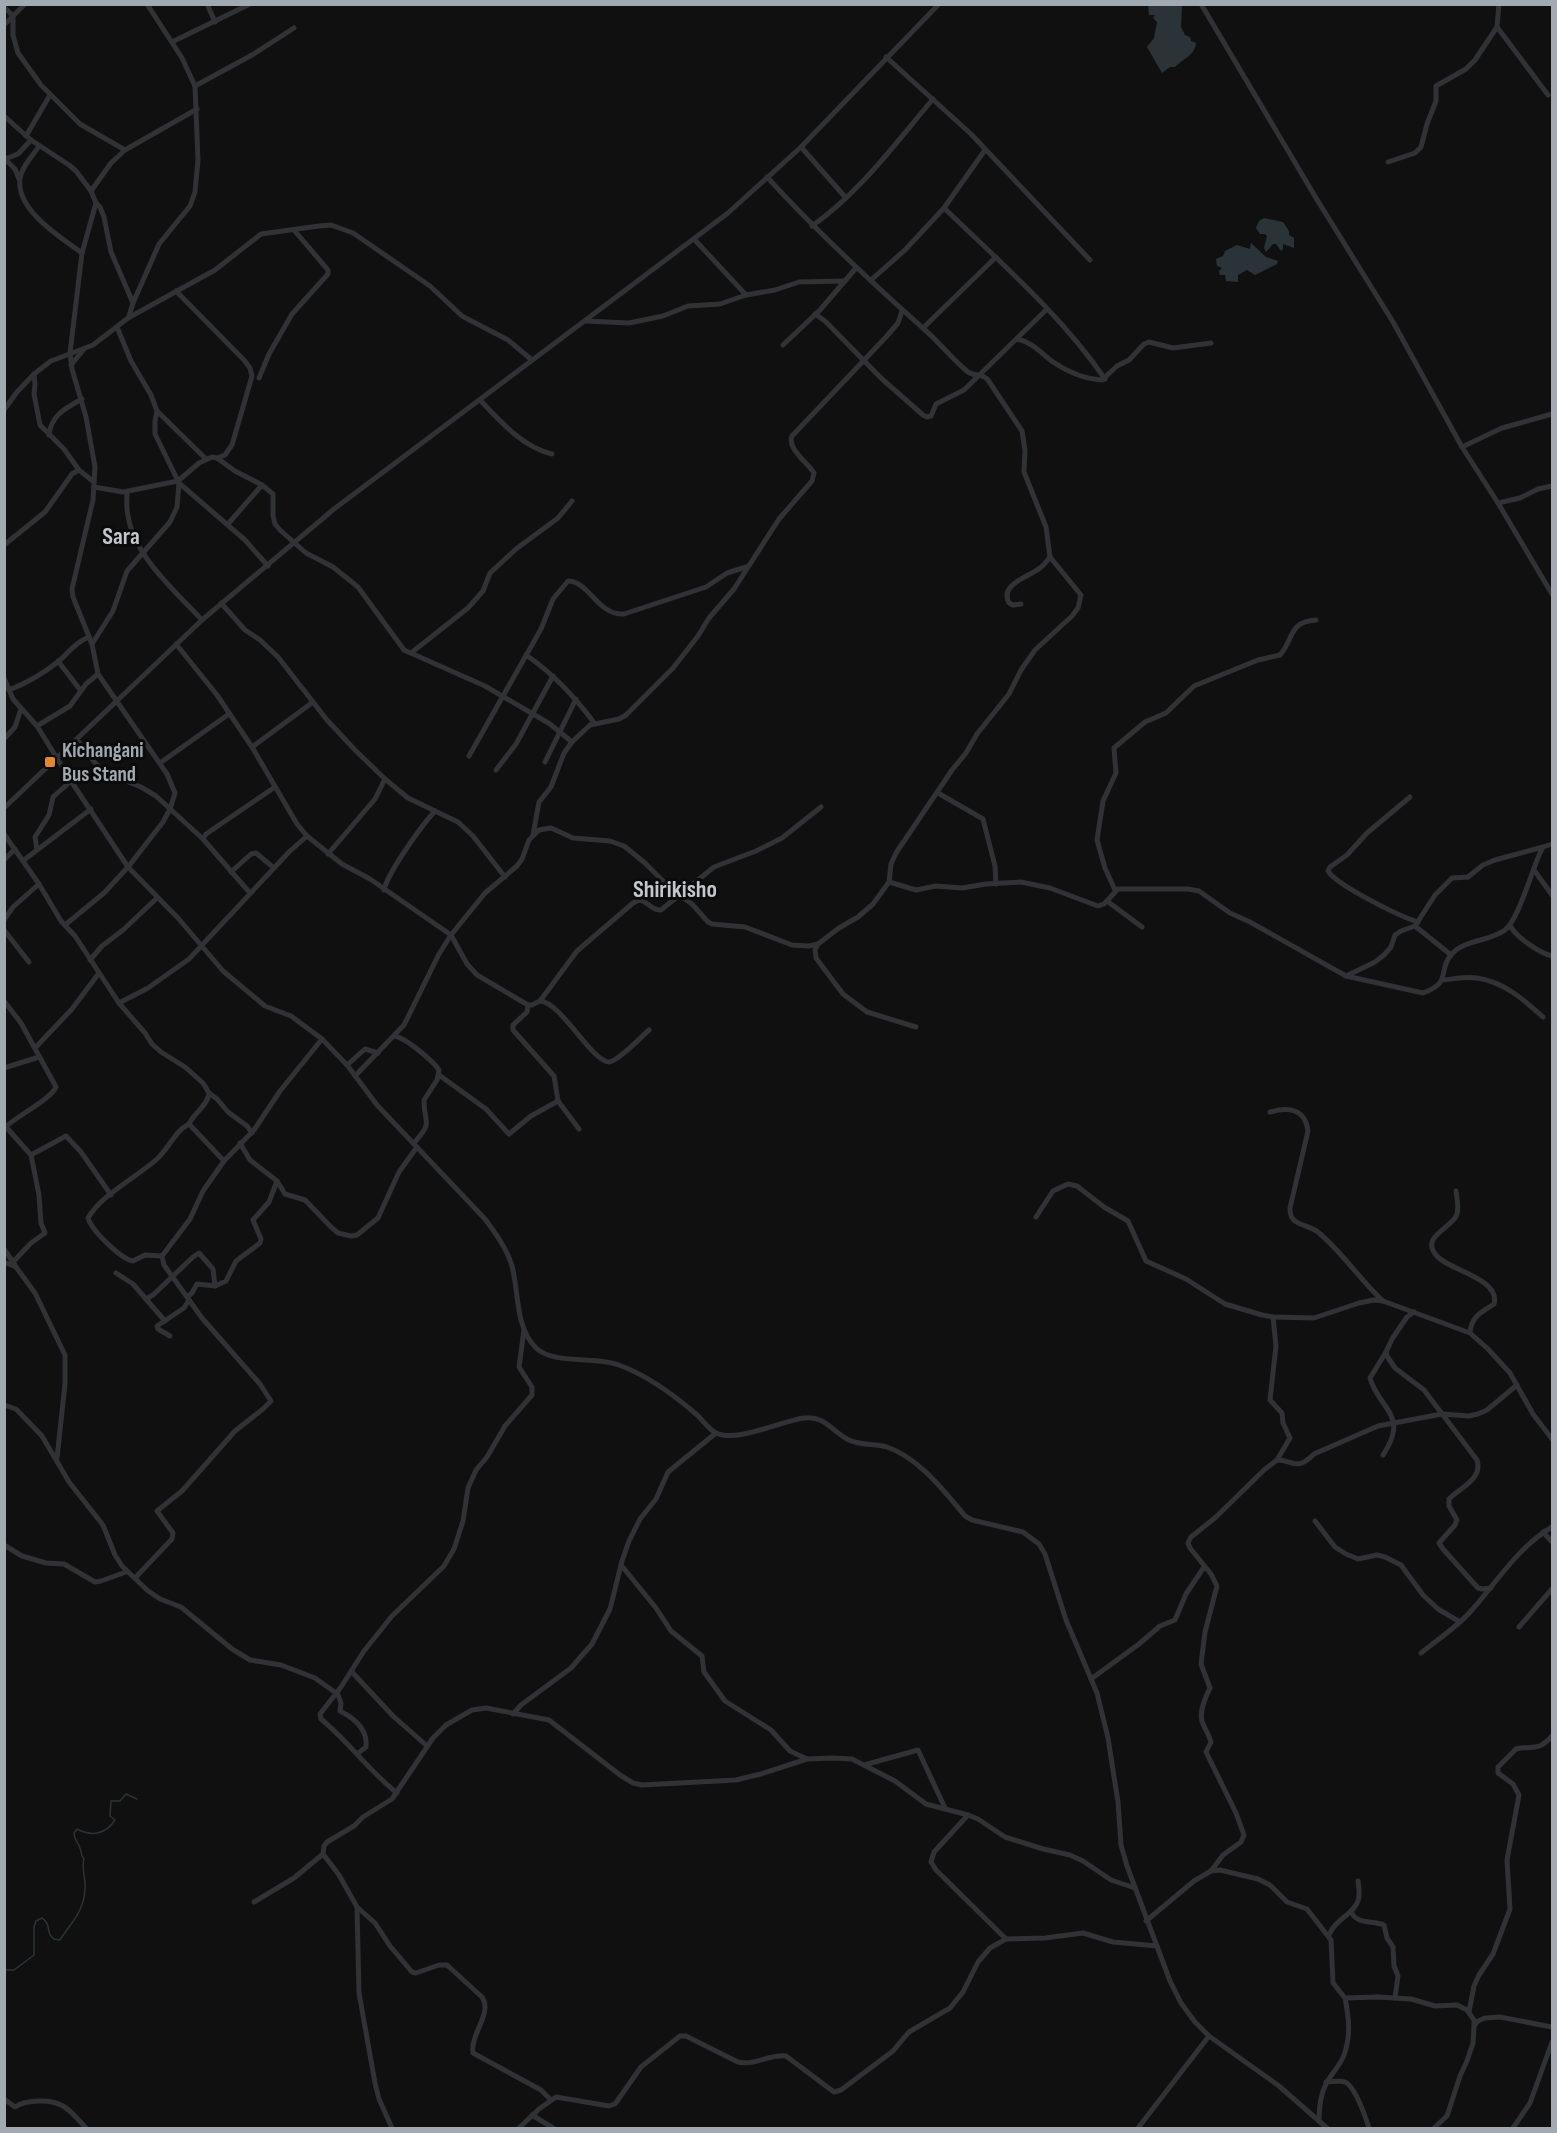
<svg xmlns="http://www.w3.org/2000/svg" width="1557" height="2133" viewBox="0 0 1557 2133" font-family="'Sofia Sans Condensed',sans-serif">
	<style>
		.water { fill: #2a3438 }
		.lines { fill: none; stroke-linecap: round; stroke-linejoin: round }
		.stream { stroke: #2a3438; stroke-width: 1.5 }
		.minor { stroke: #313235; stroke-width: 5 }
		.poi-dot { fill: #e68733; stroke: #0b0b0c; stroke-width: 2 }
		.labels { text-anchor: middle; stroke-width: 6; stroke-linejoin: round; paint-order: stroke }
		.poi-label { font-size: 21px; font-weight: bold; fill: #a1a9b1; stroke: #0b0b0c; text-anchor: start }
		.quarter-label { font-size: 24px; font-weight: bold; fill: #c2c7cd; stroke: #0b0b0c }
	</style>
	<rect width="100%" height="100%" fill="#101011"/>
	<g class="water">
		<path d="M1148,5H1182L1181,27L1185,35L1190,37L1191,41L1196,43C1195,55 1183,59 1175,67H1170L1162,73L1147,47L1154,38L1157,22L1153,18L1155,15H1149Z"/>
		<polygon points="1264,218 1283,222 1289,231 1289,235 1294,238 1294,248 1283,244 1283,249 1281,251 1276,244 1273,244 1266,252 1264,248 1267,236 1265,234 1260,234 1256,228 1259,221"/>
		<polygon points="1251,243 1266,257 1278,261 1277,264 1255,275 1247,270 1238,275 1238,282 1226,281 1225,275 1220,275 1219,271 1222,268 1217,266 1216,259 1223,256 1225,251 1237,245 1250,249"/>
	</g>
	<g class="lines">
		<path class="stream" d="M4,1970H14L34,1955V1927L36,1921L42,1918C50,1924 47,1927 50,1935L54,1939L60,1940C71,1922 84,1913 85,1888C86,1878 81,1870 84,1859C80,1854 82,1853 80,1848C78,1842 74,1840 74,1833L77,1829C92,1837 106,1834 115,1820L110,1816L111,1801H120L126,1794L137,1799"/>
		<g class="minor">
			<polyline points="207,4 215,22"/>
			<polyline points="1201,4 1316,198 1393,322 1462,447 1498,503 1552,594"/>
			<polyline points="4,7 13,16 13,35 18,53 41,85 80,124 125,150"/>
			<polyline points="4,25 25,4"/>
			<polyline points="1497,27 1548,95"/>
			<polyline points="172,42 250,4"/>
			<polyline points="886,57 971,134 1090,260"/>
			<polyline points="195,86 252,55 294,28"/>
			<polyline points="4,116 31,140 69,165 76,171 91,191 96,203 82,253 70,353 72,369 86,417 95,467 93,500 72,589 73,597 92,644 98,674 167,774 175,793 170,809 163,822 128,867 104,893 65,925"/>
			<polyline points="26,136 50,95"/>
			<path d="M39,146C33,156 21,167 20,179C16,210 60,237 82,253"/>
			<polyline points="801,147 846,198"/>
			<polyline points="5,159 18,154 31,140"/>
			<polyline points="5,159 15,169 19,179"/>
			<polyline points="1388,162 1415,153 1421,147 1427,124 1436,101 1436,86 1466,69 1475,60 1497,27 1499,4"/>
			<polyline points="91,191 111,163 125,150 197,109"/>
			<polyline points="96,203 100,207 104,217 111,252 133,303 129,316"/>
			<path d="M944,208C1000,262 1061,315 1105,379"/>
			<path d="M812,226C860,192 895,144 933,99"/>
			<polyline points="694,239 746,295"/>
			<polyline points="871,280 905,250 944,208 985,150"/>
			<polyline points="176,291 244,360 250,368 252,376 232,445 225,455 217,458"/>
			<polyline points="133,303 159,244 190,206 195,192 198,160 195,86 182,58 147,4"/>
			<polyline points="815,314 825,321 882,379 923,415 927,417 931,416 936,404 964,390 1047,309"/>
			<polyline points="585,321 629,323 663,316 688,306 720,304 746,295 775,290 799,282 845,281"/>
			<polyline points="117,327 131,361 151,395 157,411 206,459"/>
			<polyline points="923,328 996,257"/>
			<path d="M1017,339C1032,342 1041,353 1053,362C1068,372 1084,379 1102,380L1117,366L1129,360L1144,344L1149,342L1173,348L1211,343"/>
			<polyline points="783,345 820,310 856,268"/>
			<polyline points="71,365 84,349"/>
			<polyline points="34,374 35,384 34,394 40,425 64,449 79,470 94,482"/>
			<polyline points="259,378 269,354 292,314 328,274 328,270 294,230"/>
			<path d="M480,400C500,421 522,447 552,454"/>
			<polyline points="4,410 17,392 34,374 51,361 93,345 128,318 215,270 261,234 319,226 331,225 353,233 430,286 462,316 508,340 532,360"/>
			<polyline points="157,411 155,421 155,434 179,483 245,540 268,566"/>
			<path d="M49,435C51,415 66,408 82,399"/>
			<polyline points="1462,447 1502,428 1552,414"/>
			<polyline points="94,487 123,492 178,481 199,463 212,457 217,458 235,471 262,485 273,494 273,515 275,524 280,530 306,553 333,567 358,587 404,650 485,686 550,724 572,742"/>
			<path d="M127,492C127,499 126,508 128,515C133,555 176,592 202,620"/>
			<polyline points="1498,503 1520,498 1538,489 1552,486"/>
			<polyline points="228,524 262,485"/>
			<polyline points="4,545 45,512 72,474 79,470"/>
			<polyline points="221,603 245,630 260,640 278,657 327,720 355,750 385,779 408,798 458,822 473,836 505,877"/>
			<path d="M1021,604L1013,605L1009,603C999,584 1029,577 1040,568C1044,565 1047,561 1050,557"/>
			<polyline points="92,644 113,611 127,571 170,522 177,507 179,483"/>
			<path d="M176,644L217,695L252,747L297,824L307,836L342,864L370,879L451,935L467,964L477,975L528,1005H532L540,1001L577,951L633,903L639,900C648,901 652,911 661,910L714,867L756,851L782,838L821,807"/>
			<polyline points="411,653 468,608 483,591 490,573 516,549 558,518 572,501"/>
			<path d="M526,655C554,674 575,697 595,724"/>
			<polyline points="58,661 81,691"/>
			<path d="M4,678L13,699L37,726L71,781L128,867L178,918L223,971L265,1006L291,1016L322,1039L347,1065L377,1105L485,1219C496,1234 507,1249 512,1266C519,1293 515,1327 536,1348C554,1365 596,1356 619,1365C646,1375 674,1395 696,1414C702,1419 708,1429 716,1433C737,1443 781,1421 804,1418C824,1415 832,1431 847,1439C859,1446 875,1443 887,1447C919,1458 944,1491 965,1516L972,1520L1023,1532L1039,1544L1045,1554L1066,1620L1097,1693L1108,1738L1118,1802L1121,1845L1127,1866L1170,1981L1181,2003L1195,2022L1209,2036L1279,2086L1327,2128"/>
			<path d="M9,690C27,683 44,673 59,661C69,652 76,642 89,637"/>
			<polyline points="37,726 70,706 86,684 98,674"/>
			<polyline points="4,739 15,727 21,709"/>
			<polyline points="77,740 96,764 108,774 141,787 156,796 203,839"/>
			<polyline points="252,747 313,702"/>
			<path d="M469,756L541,629L553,599L568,581C589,581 598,616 624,614L706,587L727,573L746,567"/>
			<polyline points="545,762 576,699"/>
			<polyline points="160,763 229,714"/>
			<polyline points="496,770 516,744 553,676"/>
			<polyline points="938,793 983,819 995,866 996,884"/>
			<path d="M1410,797L1367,833L1347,855L1330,867L1328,871C1336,885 1401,917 1418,922"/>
			<polyline points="4,808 202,620 334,509 728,213 801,147 939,4"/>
			<polyline points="4,834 39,884 61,921 75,936 119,1003 145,1033 152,1044 161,1052 185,1067 203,1083 209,1093 217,1099 228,1112 247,1126 252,1133"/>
			<path d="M533,835L539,802L551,787L564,753L572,742L590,725L619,719L626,715L673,668L698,636L709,618L734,589L779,519L812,481L814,473C807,462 787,449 792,436L886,337L898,323L902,311"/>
			<polyline points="37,850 35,837 49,815 53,797 71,781"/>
			<polyline points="328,854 375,799 385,779"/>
			<polyline points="4,860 15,849"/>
			<polyline points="24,860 91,809"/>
			<polyline points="1534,870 1552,895"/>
			<polyline points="231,872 251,854 256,853 274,868"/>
			<path d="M889,882L916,890L936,886L962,888L986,884L1021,882L1050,888L1098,906L1104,904L1118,889H1188L1199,891L1230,913L1250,922L1346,976L1423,993C1453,982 1437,971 1451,955C1464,939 1489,942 1505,930C1519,919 1532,869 1541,851L1543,847L1552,844"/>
			<path d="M384,890C388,872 422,825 435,811"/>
			<path d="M1115,890L1105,868L1097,840L1103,801L1116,773L1114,748L1145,722L1166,713L1194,686L1258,660L1280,655C1294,639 1288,622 1316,620"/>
			<polyline points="250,893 203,839 206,834 275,787"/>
			<polyline points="1107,901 1142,927"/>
			<polyline points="4,920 13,907 39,884"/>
			<path d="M1510,925C1515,937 1540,953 1552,956"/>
			<polyline points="1415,926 1451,955"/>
			<polyline points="4,930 29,962"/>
			<polyline points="818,944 815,950 816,958 843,994 867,1012 916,1027"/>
			<polyline points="90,960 102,946 123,930 157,898"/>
			<polyline points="1346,976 1375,962 1384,955 1391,947 1395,935 1401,931 1415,926 1435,895 1452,878 1468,877 1483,865 1495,860 1543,847"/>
			<path d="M1443,980C1454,979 1467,976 1477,978C1504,982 1523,999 1543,1017"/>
			<path d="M4,1001L21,1023L56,1087C51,1099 17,1116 4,1128"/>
			<path d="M540,1001C561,1002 592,1062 609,1062C617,1062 641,1037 649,1030"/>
			<polyline points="119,1003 148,988 189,959 289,852 307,836"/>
			<polyline points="528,1005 527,1012 513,1025 513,1030 554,1076 558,1101 579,1129"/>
			<path d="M394,1036C405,1037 433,1061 439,1070L437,1080L424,1100C424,1126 434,1120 414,1143"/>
			<polyline points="35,1048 72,1009 99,973"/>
			<polyline points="347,1065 365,1049 378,1053"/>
			<polyline points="4,1068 39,1057"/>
			<polyline points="439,1075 486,1109 509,1134 531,1116 558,1101"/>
			<path d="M355,1076L404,1025L439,954L451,935L485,893L517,866L522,859L529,840L539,830L551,828L573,838L610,841L624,846L645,863L671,889L692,904L708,922L712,924L745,927L792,945L809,946L818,944L839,928L858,917L873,904L889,882L891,864L896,853L952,770L966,753L977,734L1009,694L1021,670L1035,650L1072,616L1078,608L1081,595L1050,557L1046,527L1024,472L1025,450L1022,431L988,380C982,373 975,377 968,372C953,360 940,343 925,330C870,281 817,232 767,177"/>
			<path d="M209,1094C207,1106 194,1113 189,1124L224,1161"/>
			<path d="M1270,1112C1288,1107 1305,1108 1308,1131L1290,1208C1289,1227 1308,1223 1319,1233C1343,1253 1360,1280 1383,1301"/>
			<polyline points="6,1127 31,1155 39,1195 41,1223 45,1233 31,1243 13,1262"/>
			<polyline points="240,1143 250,1160 277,1181 285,1194 305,1200 331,1227 338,1233 351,1236 357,1235 378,1218 399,1172 417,1147"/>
			<polyline points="31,1155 66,1136 81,1152 111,1195"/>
			<path d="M1456,1191C1457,1198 1459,1208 1457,1214C1453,1228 1420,1236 1436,1255C1447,1270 1501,1278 1494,1304C1482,1312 1471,1316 1470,1333"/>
			<polyline points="1036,1217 1053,1191 1068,1184 1077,1186 1104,1207 1128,1221 1146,1261 1186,1279 1225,1304 1262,1315 1273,1317 1314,1318 1359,1303 1374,1300 1383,1301 1470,1333 1488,1349 1510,1373 1533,1414 1552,1439"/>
			<polyline points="4,1249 15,1265"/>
			<path d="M162,1256L145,1255L133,1261C121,1259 92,1231 88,1218C101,1195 137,1177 157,1159C169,1148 175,1131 189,1124"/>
			<polyline points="4,1262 16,1267 35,1293 65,1355 65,1384 57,1458"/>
			<polyline points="116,1273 133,1284 165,1321"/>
			<polyline points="187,1297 192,1293 197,1284 215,1286 226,1281 236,1261 260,1243 261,1239 253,1220 269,1202 277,1181"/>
			<polyline points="146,1299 153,1295 193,1257 199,1253 213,1269 215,1286"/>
			<path d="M1414,1312L1407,1317L1392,1339L1386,1352L1387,1356L1395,1368L1424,1390L1477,1460C1483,1479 1461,1487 1449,1499V1506L1457,1520L1455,1525L1439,1543L1443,1549L1478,1588L1482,1589L1491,1588"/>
			<polyline points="1273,1317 1276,1346 1270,1400 1282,1413 1283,1423 1290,1438 1277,1460"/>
			<polyline points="170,1336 158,1329 157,1326 184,1308 189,1300"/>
			<polyline points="4,1405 16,1409 42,1436 69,1482 103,1525 115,1555 122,1566 147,1590 160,1599 181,1607 232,1649 250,1660 281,1665 315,1678 336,1693"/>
			<path d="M1383,1455C1410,1414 1379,1410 1370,1378L1386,1352"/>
			<polyline points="1315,1521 1335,1547 1346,1554 1358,1559 1377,1555 1385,1557 1401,1565 1423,1595 1438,1609 1460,1622"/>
			<polyline points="1543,1532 1552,1542"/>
			<polyline points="4,1545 22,1556 46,1563 64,1564 95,1582 101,1581 126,1572"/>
			<polyline points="621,1565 656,1608 671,1631 702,1656 704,1672 725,1701 771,1730 790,1751 807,1759"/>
			<polyline points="135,1578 172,1539 173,1533 157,1511 182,1491 235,1431 263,1409 271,1401 260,1384 202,1318 164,1265 162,1256 190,1219 203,1191 224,1161 254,1130 280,1091 322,1039"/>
			<polyline points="1519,1627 1552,1589"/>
			<path d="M1421,1653C1438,1639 1456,1628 1471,1611C1497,1582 1518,1547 1552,1527"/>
			<polyline points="351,1671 393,1716 427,1746"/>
			<polyline points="1091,1679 1139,1644 1160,1626 1175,1620 1186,1594 1204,1567"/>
			<path d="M337,1692L341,1703L340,1711C354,1718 368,1729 366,1747L357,1754"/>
			<polyline points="513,1714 521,1705 571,1668 592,1644 610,1609 622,1561 629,1541 640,1519 656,1499 668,1472 716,1433"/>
			<polyline points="864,1765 918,1750 945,1808"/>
			<path d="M397,1793C369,1771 349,1742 321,1719L320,1714L341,1687L364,1651L392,1616L444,1566L454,1549L463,1521L468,1488L476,1470L487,1457L505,1426L532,1395V1387L519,1367L524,1330"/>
			<polyline points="968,1815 934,1852 931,1862 936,1870 1006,1939"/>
			<polyline points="1211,1871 1220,1870 1258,1879 1270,1885 1287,1902 1307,1909 1331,1940 1333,1983 1345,1998 1378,1997 1411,1999 1435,2006 1457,2005 1467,2010 1474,2020 1474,2026"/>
			<polyline points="254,1902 294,1878 323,1854"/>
			<path d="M357,1907L375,1923L390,1946L412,1972L416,1973L439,1965H447L482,1997C493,2013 470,2034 473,2053L541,2090L550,2099"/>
			<path d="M1351,1911C1356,1925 1372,1920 1384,1925L1387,1938L1393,1947L1394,1966L1398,1976L1395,1998"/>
			<path d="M1146,1921L1194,1881L1211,1871L1223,1855L1241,1842L1244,1835L1236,1813L1206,1752L1211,1742C1209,1735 1206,1731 1203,1724C1198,1713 1205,1698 1210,1688L1201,1664L1205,1632L1217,1586L1211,1574L1190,1548L1188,1543L1191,1537L1216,1517L1264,1470L1277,1460C1294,1460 1296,1472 1314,1454L1378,1426L1442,1414L1469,1416L1478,1414L1487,1410L1517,1385"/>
			<path d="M1329,1935C1335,1919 1353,1915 1358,1901C1360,1895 1359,1887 1358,1881"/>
			<path d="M1469,2012L1474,1986L1479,1975L1493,1954L1510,1909L1507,1860L1519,1795L1513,1784L1498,1773V1767L1516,1749C1533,1745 1538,1752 1552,1736"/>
			<path d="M1326,2082C1332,2082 1340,2080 1345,2082C1355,2086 1366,2118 1369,2128"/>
			<path d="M4,2099L15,2107C23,2102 28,2102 38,2101C64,2100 70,2111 86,2128"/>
			<polyline points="532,2115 553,2128"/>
			<path d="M1319,2121C1319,2108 1320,2095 1326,2084C1331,2074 1340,2066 1344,2055C1351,2036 1349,2018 1345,1998"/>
			<polyline points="392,2128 379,2099 375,2083 359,1993 357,1907 339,1875 323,1854 324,1846 327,1842 354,1826 363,1817 392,1799 433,1738 446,1725 472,1710 486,1708 549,1720 620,1775 633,1783 642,1785 736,1780 761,1774 807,1759 833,1758 852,1759 895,1781 926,1804 968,1815 978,1819 1005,1837 1043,1849 1070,1855 1083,1861 1111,1880 1135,1888"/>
			<path d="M519,2128L539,2109L556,2097L609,2106L615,2104L641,2067L680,2036H686L738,2062C755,2066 769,2054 786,2056L834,2092L841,2090L893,2051L909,2032L950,2008L963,1992L978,1962L990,1948L1006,1939L1045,1938L1083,1933L1113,1942L1157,1946"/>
			<polyline points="1138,2128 1209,2036"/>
			<polyline points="1434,2128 1447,2116 1460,2076 1467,2061 1473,2043 1474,2026 1478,2021 1485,2018 1500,2017 1552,2027"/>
			<polyline points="1513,2128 1530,2103 1552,2042"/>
		</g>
	</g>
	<rect class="poi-dot" x="44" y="756" width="12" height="12" rx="3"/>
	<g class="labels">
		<g class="poi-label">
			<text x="62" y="757">Kichangani<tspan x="62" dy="24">Bus Stand</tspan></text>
		</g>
		<g class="quarter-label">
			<text x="121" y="544">Sara</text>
			<text x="675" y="897">Shirikisho</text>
		</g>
	</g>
	<rect width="1557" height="2133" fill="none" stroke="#a1a9b1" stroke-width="12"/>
</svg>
